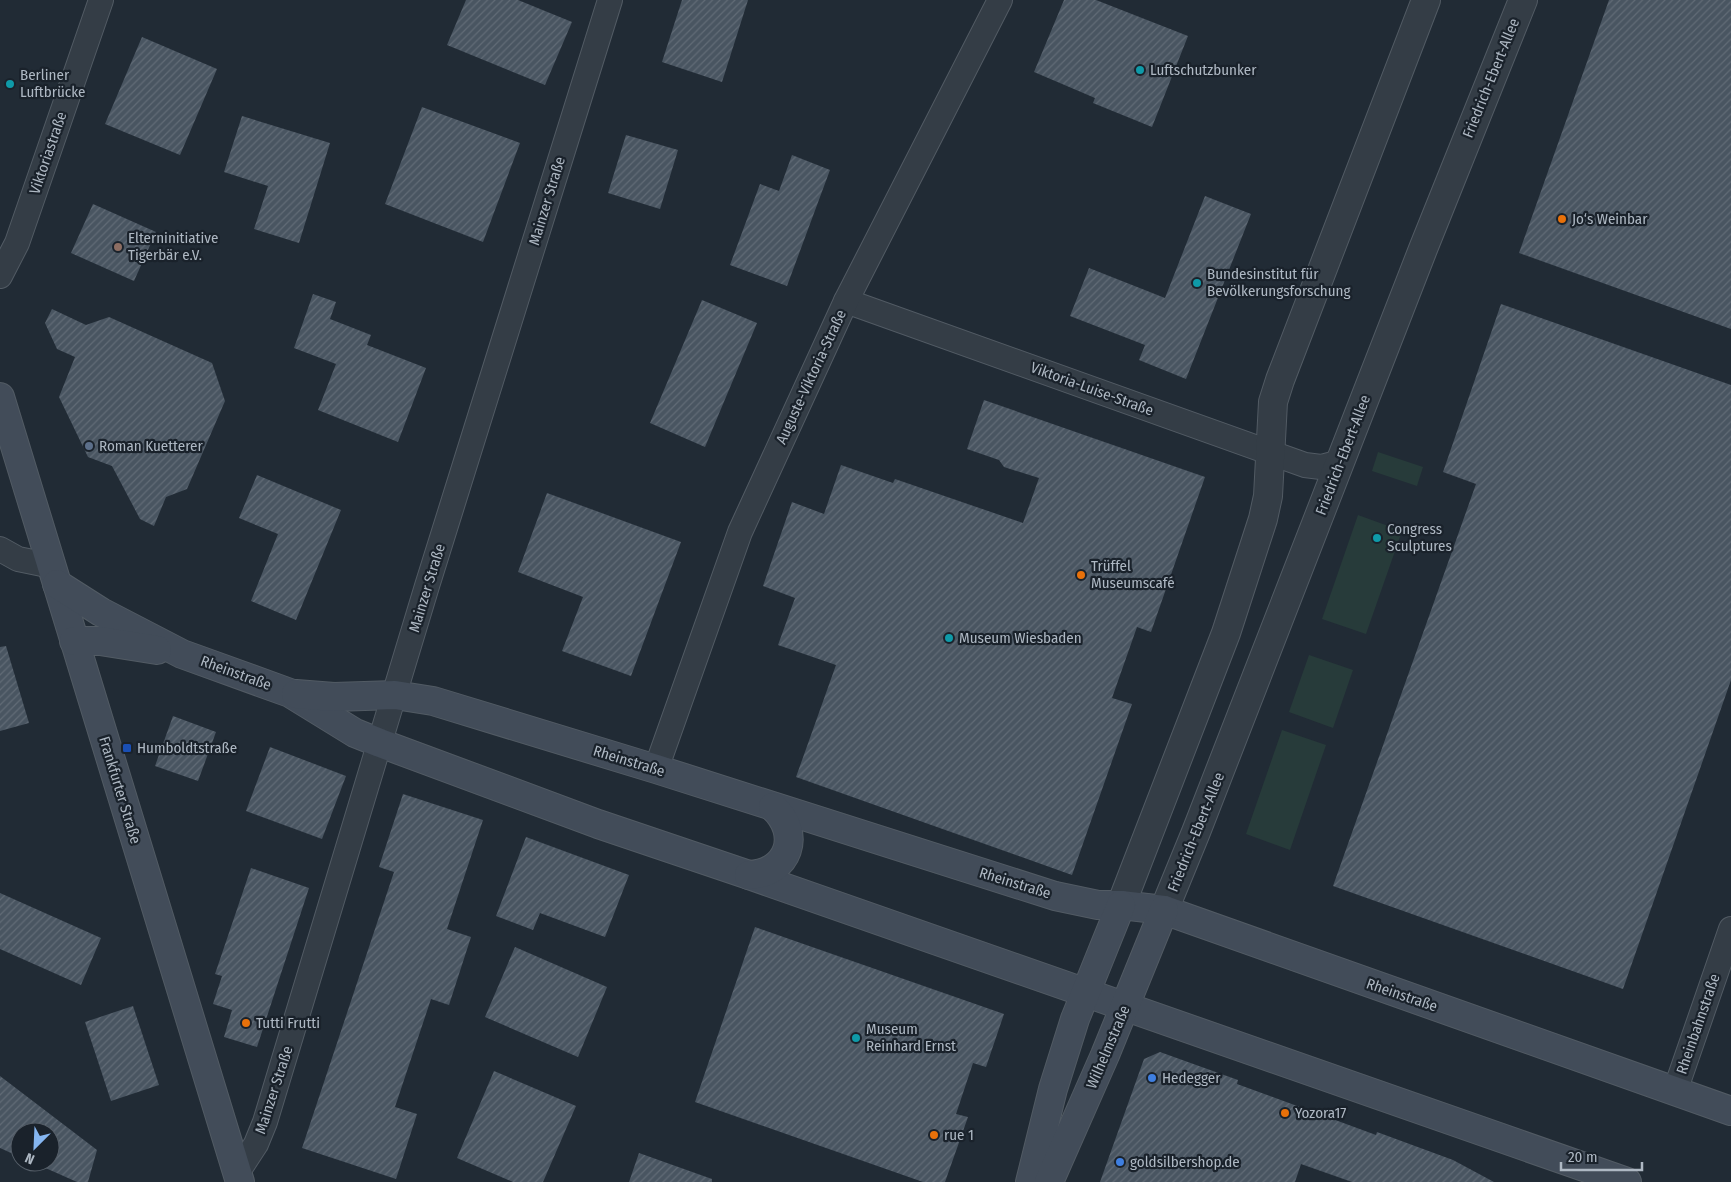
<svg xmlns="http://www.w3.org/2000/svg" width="1731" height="1182" viewBox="0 0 1731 1182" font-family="'Fira Sans Condensed',sans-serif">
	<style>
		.green { fill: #273b3a }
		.building { fill: url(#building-hatch) }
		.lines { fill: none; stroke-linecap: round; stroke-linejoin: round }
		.minor-casing { stroke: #525b64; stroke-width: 26 }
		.tertiary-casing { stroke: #525b64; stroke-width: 30 }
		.secondary-casing { stroke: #525b64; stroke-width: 30 }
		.minor { stroke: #343d46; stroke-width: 24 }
		.tertiary { stroke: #343d46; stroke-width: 28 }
		.secondary { stroke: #424c59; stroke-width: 28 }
		.culture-dot { fill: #0f9aa8; stroke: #1a222b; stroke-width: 2 }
		.food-dot { fill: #e8710a; stroke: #1a222b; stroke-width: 2 }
		.education-dot { fill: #8d6e63; stroke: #1a222b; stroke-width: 2 }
		.service-dot { fill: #5c6f8a; stroke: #1a222b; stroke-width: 2 }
		.transit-dot { fill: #1a4fb4; stroke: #1a222b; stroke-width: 2 }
		.shop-dot { fill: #3f7fe0; stroke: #1a222b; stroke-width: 2 }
		.labels { text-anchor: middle; stroke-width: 4.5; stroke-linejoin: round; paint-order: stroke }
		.poi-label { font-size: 15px; fill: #aeb8c3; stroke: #1a222b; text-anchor: start }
		.street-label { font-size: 15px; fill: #aeb8c3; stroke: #1a222b }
	</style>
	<defs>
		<pattern id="building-hatch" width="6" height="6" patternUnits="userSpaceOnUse" patternTransform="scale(1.25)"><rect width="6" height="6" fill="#495561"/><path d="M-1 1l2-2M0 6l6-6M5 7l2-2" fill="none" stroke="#616b76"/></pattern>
	</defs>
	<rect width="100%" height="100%" fill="#212b35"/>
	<g class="green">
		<polygon points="1378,452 1423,467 1417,486 1372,471"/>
		<polygon points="1358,515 1402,531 1366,634 1322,619"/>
		<polygon points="1309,655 1353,670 1333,728 1289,712"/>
		<polygon points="1282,730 1326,745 1290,850 1246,834"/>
	</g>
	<g class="building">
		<polygon points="466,0 518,0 572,22 545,85 447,45"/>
		<polygon points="682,0 748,0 722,82 662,62"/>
		<polygon points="1064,0 1096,0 1188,36 1152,127 1093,103 1095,98 1034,72"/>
		<polygon points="1609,0 1731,0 1731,329 1519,253"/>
		<polygon points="142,37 217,69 180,155 105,124"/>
		<polygon points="422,107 520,143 483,242 385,204"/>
		<polygon points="242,116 330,143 299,243 254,229 268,186 224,172"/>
		<polygon points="626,135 678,150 660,209 608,193"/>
		<polygon points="792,155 830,170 787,286 730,265 760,184 779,191"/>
		<polygon points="1205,196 1251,214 1186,379 1139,360 1145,345 1070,316 1089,268 1165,298"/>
		<polygon points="93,204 156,232 134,281 71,253"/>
		<polygon points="313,294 336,302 330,319 371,335 367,345 426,368 398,442 318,410 336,364 294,348"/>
		<polygon points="702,300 757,323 705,447 650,423"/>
		<polygon points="1501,304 1731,385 1731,680 1623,989 1333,886 1476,484 1443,472"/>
		<polygon points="52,309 86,325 109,317 212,363 225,401 187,489 166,497 154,526 140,519 112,466 88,457 59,397 75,357 57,349 45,323"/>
		<polygon points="984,400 1205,477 1151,632 1137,627 1112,698 1132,704 1072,875 796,777 836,665 778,645 795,598 763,586 792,502 824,514 841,465 893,483 895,479 1023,523 1039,478 1004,467 999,460 967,449"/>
		<polygon points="257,475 341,510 296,620 251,601 278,534 239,518"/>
		<polygon points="547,493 681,542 631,676 562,651 583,597 518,572"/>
		<polygon points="6,646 29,723 0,731 0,647"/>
		<polygon points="173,716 216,732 198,781 155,766"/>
		<polygon points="270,747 346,776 322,839 246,811"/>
		<polygon points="403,794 483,820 447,929 471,937 449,1005 431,999 395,1107 417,1114 396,1179 302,1148 394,872 379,867"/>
		<polygon points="526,837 629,875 605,937 540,913 533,930 496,916"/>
		<polygon points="251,868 309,888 257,1047 224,1037 232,1010 213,1004 222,976 215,974"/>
		<polygon points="0,893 101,938 81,985 0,949"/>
		<polygon points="755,927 1004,1014 986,1067 973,1063 956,1114 968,1117 945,1182 923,1182 695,1102"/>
		<polygon points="515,947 607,987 578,1057 485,1017"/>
		<polygon points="133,1006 159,1085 111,1101 85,1022"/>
		<polygon points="1160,1052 1238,1080 1237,1084 1376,1135 1377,1132 1453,1160 1494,1182 1352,1182 1301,1164 1295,1182 1100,1182 1144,1059"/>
		<polygon points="494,1071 576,1106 543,1182 513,1182 457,1158"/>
		<polygon points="0,1076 97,1150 88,1182 77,1182 32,1162 50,1162 50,1132 20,1132 20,1157 0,1148"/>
		<polygon points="639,1153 712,1179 712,1182 629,1182"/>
	</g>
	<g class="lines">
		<defs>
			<g id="minor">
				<polyline points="0,276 17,243 101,0"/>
				<polyline points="846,301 1305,465 1321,467 1340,462"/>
				<polyline points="0,549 18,559 52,566"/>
				<polyline points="656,769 740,532 846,301 1000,0"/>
				<polyline points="1675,1091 1731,929"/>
				<polyline points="237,1173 256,1144 265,1122 427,586 610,0"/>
			</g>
			<g id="tertiary">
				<polyline points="1121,905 1226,633 1263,519 1268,496 1273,402 1280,380 1426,0"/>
				<polyline points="1164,910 1196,832 1423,249 1523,0"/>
			</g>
			<g id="secondary">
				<polyline points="0,397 240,1182"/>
				<polyline points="57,584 101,612 182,654 290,693 355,733 380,743 598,824 749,875 1627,1182"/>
				<polyline points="74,641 100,641 157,650"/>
				<polyline points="296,694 334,697 395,695 433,701 656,769 1055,896 1098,905 1121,905 1164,910 1731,1111"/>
				<path d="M749,875C789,873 802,834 773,807"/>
				<polyline points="1030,1182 1053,1089 1075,1019 1121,905"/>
				<polyline points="1049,1182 1105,1055 1164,910"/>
			</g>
		</defs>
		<use href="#minor" class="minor-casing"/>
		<use href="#tertiary" class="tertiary-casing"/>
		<use href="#secondary" class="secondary-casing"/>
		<use href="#minor" class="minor"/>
		<use href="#tertiary" class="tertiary"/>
		<use href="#secondary" class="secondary"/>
	</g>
	<g class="culture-dot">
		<circle cx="1140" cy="70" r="5"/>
		<circle cx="10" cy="84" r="5"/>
		<circle cx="1197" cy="283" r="5"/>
		<circle cx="1377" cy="538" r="5"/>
		<circle cx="949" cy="638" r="5"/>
		<circle cx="856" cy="1038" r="5"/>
	</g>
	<g class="food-dot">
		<circle cx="1562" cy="219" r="5"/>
		<circle cx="1081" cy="575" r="5"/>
		<circle cx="246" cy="1023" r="5"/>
		<circle cx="1285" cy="1113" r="5"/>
		<circle cx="934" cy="1135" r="5"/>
	</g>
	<circle class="education-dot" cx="118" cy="247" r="5"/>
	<circle class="service-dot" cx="89" cy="446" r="5"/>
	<rect class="transit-dot" x="122" y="743" width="10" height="10" rx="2.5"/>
	<g class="shop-dot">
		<circle cx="1152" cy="1078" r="5"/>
		<circle cx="1120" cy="1162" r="5"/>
	</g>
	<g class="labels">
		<g class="poi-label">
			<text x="1150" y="75">Luftschutzbunker</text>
			<text x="20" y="80">Berliner<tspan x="20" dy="17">Luftbrücke</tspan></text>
			<text x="1572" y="224">Jo‘s Weinbar</text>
			<text x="128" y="243">Elterninitiative<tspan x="128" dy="17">Tigerbär e.V.</tspan></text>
			<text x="1207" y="279">Bundesinstitut für<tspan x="1207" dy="17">Bevölkerungsforschung</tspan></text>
			<text x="99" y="451">Roman Kuetterer</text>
			<text x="1387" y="534">Congress<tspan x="1387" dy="17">Sculptures</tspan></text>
			<text x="1091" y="571">Trüffel<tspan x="1091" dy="17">Museumscafé</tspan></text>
			<text x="959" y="643">Museum Wiesbaden</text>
			<text x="137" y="753">Humboldtstraße</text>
			<text x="256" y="1028">Tutti Frutti</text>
			<text x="866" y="1034">Museum<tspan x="866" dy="17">Reinhard Ernst</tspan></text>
			<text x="1162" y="1083">Hedegger</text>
			<text x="1295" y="1118">Yozora17</text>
			<text x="944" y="1140">rue 1</text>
			<text x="1130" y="1167">goldsilbershop.de</text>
		</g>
		<g class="street-label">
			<text transform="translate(1491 78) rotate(-68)" y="5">Friedrich-Ebert-Allee</text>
			<text transform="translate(48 153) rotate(-71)" y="5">Viktoriastraße</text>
			<text transform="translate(547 201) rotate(-73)" y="5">Mainzer Straße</text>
			<text transform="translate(811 377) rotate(-65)" y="5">Auguste-Viktoria-Straße</text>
			<text transform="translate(1092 389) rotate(20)" y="5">Viktoria-Luise-Straße</text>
			<text transform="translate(1343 455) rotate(-69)" y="5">Friedrich-Ebert-Allee</text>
			<text transform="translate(427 588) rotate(-73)" y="5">Mainzer Straße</text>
			<text transform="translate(236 673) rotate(20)" y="5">Rheinstraße</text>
			<text transform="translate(629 761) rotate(17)" y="5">Rheinstraße</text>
			<text transform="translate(120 790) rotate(73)" y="5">Frankfurter Straße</text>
			<text transform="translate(1196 832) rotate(-68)" y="5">Friedrich-Ebert-Allee</text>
			<text transform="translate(1015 883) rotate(17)" y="5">Rheinstraße</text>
			<text transform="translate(1402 995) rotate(19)" y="5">Rheinstraße</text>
			<text transform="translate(1698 1024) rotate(-71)" y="5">Rheinbahnstraße</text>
			<text transform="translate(1108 1047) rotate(-67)" y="5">Wilhelmstraße</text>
			<text transform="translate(274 1090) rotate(-72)" y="5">Mainzer Straße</text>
		</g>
	</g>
	<g transform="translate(35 1147) rotate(204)"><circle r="24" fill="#1a222b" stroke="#555e68"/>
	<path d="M0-4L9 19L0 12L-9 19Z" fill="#85b6f1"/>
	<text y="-8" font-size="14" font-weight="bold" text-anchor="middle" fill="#aeb8c3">N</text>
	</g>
	<path d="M1561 1162v8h81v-8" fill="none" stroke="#aeb8c3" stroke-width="2.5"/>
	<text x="1568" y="1162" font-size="15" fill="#aeb8c3" stroke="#1a222b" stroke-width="4" paint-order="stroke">20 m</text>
</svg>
